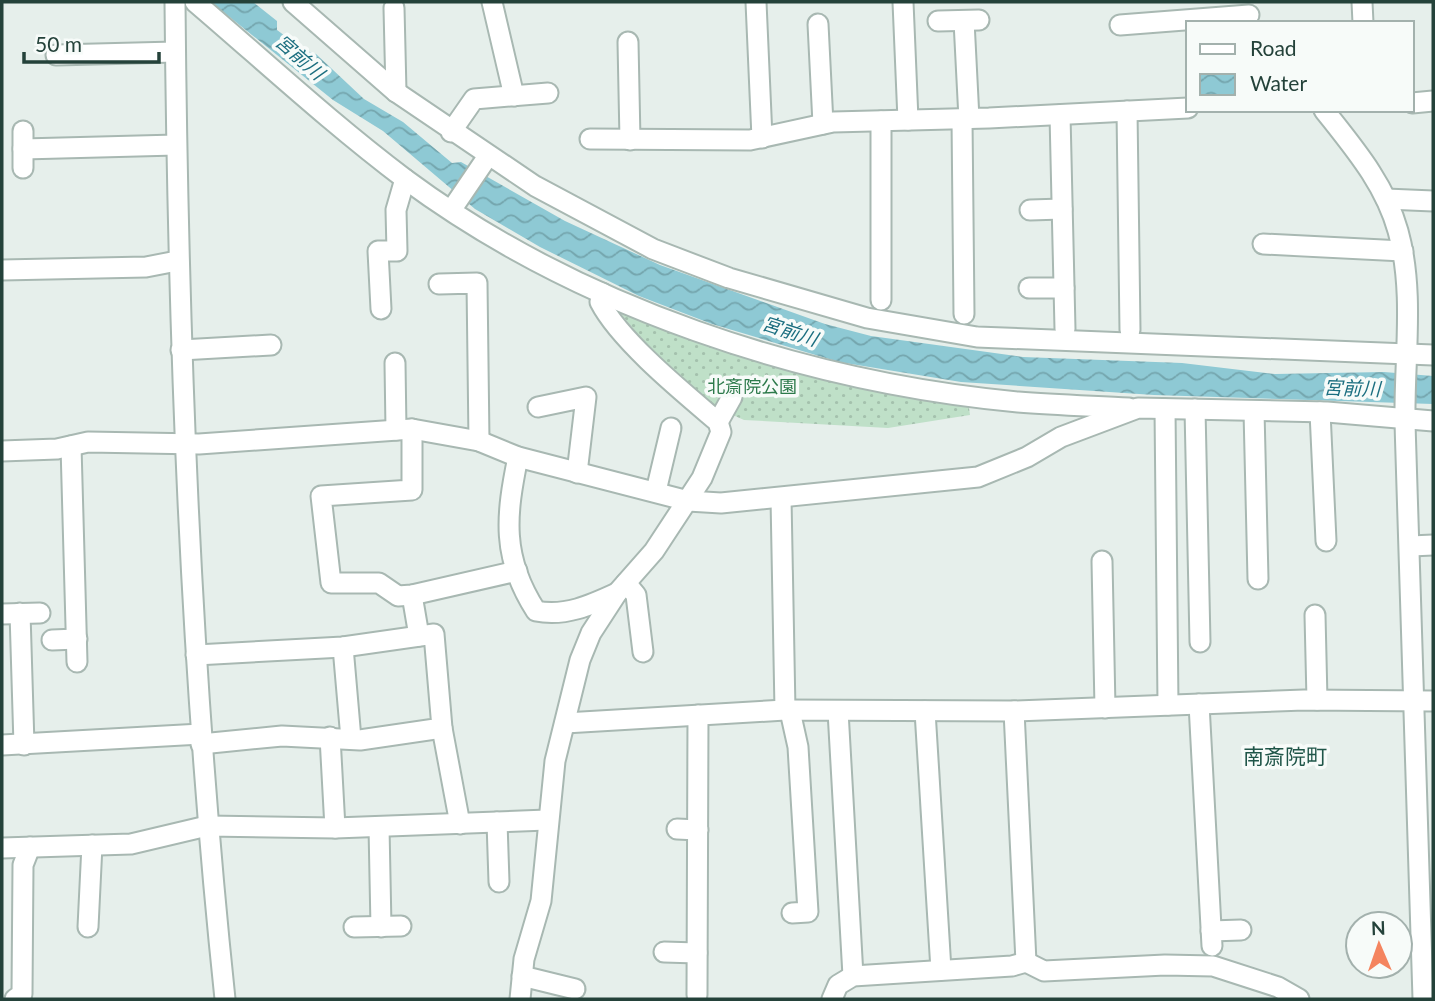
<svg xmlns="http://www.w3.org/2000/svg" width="1435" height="1001" viewBox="0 0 1435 1001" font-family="Lato,'Noto Sans JP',sans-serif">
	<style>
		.grass { fill: url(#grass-dots) }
		.water { fill: url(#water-waves) }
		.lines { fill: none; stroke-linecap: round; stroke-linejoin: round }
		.minor-casing { stroke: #a8b8b2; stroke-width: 23 }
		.minor { stroke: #fff; stroke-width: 19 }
		.labels { text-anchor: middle; stroke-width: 7; stroke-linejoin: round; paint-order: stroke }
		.park-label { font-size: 18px; fill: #2d7a4b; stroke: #f7fbf9 }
		.water-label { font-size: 19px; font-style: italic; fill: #1c6f80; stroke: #f7fbf9 }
		.quarter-label { font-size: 21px; fill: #1f5548; stroke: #f7fbf9 }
	</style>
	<defs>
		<pattern id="grass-dots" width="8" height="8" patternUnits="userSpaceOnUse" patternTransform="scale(1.75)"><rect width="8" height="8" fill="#bfe0c8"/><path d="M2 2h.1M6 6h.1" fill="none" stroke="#a4c1ad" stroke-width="1.8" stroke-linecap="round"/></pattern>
		<pattern id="water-waves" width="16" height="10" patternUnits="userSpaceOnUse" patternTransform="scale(1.75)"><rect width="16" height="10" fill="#8ec9d4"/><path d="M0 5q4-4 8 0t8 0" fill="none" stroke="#74a5ad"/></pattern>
	</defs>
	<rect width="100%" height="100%" fill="#e6efeb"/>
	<polygon class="grass" points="617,309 968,400 970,415 888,428 744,420 715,407 669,373"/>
	<polygon class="water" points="211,2 253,2 277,21 277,30 304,50 316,54 364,99 403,122 452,163 461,162 565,221 660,265 825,324 871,336 1023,357 1182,363 1275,374 1384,372 1433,376 1433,404 1154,395 961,382 839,362 712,324 639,296 540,247 475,209 383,131 333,100"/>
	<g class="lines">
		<defs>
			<g id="minor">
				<path d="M175,2C178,335 190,668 225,999"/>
				<path d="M195,2C264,61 332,124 405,179C578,307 804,382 1018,402C1055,405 1092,406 1129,408"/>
				<polyline points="293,2 396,92 535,186 653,249 729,278 867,318 977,337 1433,355"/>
				<polyline points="492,2 514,96"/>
				<polyline points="756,2 762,138"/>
				<polyline points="903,2 908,120"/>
				<polyline points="1362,2 1363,23"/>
				<polyline points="394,8 396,92"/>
				<polyline points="938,21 979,20"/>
				<polyline points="964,21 969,119"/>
				<polyline points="818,24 823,124"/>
				<polyline points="1120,25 1249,15"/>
				<polyline points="628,42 630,140"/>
				<polyline points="56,55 175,52"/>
				<polyline points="1412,103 1433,101"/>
				<path d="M1324,110C1354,148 1385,184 1398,231C1415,292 1404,359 1405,421C1410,614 1416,807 1423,999"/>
				<polyline points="1127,111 1130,330"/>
				<polyline points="1060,115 1065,329"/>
				<polyline points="962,119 964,314"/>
				<polyline points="881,121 881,300"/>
				<polyline points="23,131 23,168"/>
				<polyline points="451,132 474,99 548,93"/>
				<polyline points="590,139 750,140 833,122 989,118 1188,108"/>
				<polyline points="23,149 176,145"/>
				<polyline points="1386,199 1433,201"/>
				<polyline points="452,209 488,156"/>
				<polyline points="1030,210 1062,209"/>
				<polyline points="1263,244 1403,251"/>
				<polyline points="2,270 146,267 177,261"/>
				<polyline points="439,284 477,283 479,441"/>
				<polyline points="1029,288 1064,288"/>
				<polyline points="381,309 378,251 397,251 396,210 405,179"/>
				<polyline points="181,350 271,345"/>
				<polyline points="395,363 396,430"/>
				<polyline points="538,407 586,397 577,473"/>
				<polyline points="1165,409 1168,705"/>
				<polyline points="1195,409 1200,642"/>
				<polyline points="1254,411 1258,579"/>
				<polyline points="1320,412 1326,541"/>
				<polyline points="718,422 732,397"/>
				<polyline points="412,429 412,490 321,496 331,583 379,583 398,596 412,595 517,571"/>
				<polyline points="71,446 77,662"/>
				<polyline points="2,451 57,449 88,442 199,444 412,429 479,441 518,457 688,501 721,503 978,477 1027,457 1061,437 1138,408 1327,412 1433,421"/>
				<path d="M518,457C506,515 501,557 536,611C565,617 591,605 617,593"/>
				<polyline points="656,491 671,428"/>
				<polyline points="781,498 785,710"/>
				<polyline points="1411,546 1433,545"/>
				<polyline points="1102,561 1105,708"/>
				<polyline points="626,583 636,595 643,652"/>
				<polyline points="412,595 419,636"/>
				<polyline points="20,613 24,745"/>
				<polyline points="2,614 40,613"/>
				<polyline points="1315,615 1317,700"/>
				<polyline points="52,640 77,639"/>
				<polyline points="343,647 351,739"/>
				<polyline points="196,655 343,647 434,634 442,728 360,740 282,736 201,744"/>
				<polyline points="1199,704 1212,946"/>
				<polyline points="790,711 798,747 808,912 792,913"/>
				<polyline points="838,711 853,976"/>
				<polyline points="925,711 941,970"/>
				<polyline points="565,723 785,710 1014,711 1304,700 1433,701"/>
				<polyline points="442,728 460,824"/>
				<polyline points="330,737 335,828"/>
				<polyline points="2,745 201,734"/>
				<polyline points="497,822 499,882"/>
				<polyline points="379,827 381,927"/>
				<polyline points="677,829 698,830"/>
				<polyline points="2,848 131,844 207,826 335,828 547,820"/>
				<polyline points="88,927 92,845"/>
				<polyline points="354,927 401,926"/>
				<polyline points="1211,931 1241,930"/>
				<polyline points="664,952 697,953"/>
				<polyline points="1026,962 1044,971 1165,965 1213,966 1278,987 1299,999"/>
				<polyline points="522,976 575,989"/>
				<polyline points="697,995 698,715"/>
				<polyline points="15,999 22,994 23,865 30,847"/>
				<path d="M520,999L524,959L541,901L555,761L580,660L591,633L617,593L654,551L702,478L721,432L718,422C684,393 620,341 600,302L602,293"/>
				<polyline points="832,999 838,985 853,976 1012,966 1026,962 1014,711"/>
			</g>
		</defs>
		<use href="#minor" class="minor-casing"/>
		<use href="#minor" class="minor"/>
	</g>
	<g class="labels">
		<g class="park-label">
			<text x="752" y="393">北斎院公園</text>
		</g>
		<g class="water-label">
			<text transform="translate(300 57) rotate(41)" y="7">宮前川</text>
			<text transform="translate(790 331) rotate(18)" y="7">宮前川</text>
			<text transform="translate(1352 388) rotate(2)" y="7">宮前川</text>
		</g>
		<g class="quarter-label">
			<text x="1285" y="764">南斎院町</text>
		</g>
	</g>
	<rect width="1435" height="1001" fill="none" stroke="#24423a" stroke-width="7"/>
	<rect x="1186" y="21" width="228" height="91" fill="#f7fbf9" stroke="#a3b1ad" stroke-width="2"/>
	<rect x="1200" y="44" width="35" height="10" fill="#ffffff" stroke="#a3b1ad" stroke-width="2"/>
	<text x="1250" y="56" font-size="21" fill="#24423a">Road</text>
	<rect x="1200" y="74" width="35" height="21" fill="url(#water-waves)" stroke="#a3b1ad" stroke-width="2"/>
	<text x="1250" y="91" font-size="21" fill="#24423a">Water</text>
	<g transform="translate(1379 945) rotate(358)"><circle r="33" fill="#f7fbf9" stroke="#a3b1ad" stroke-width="2"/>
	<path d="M0-5L12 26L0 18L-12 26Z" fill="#f4845f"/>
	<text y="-10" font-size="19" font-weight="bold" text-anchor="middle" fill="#24423a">N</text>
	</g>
	<path d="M24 52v10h135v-10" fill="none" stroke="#24423a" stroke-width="3.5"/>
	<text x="35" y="52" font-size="21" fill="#24423a" stroke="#f7fbf9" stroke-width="5" paint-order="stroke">50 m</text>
</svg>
